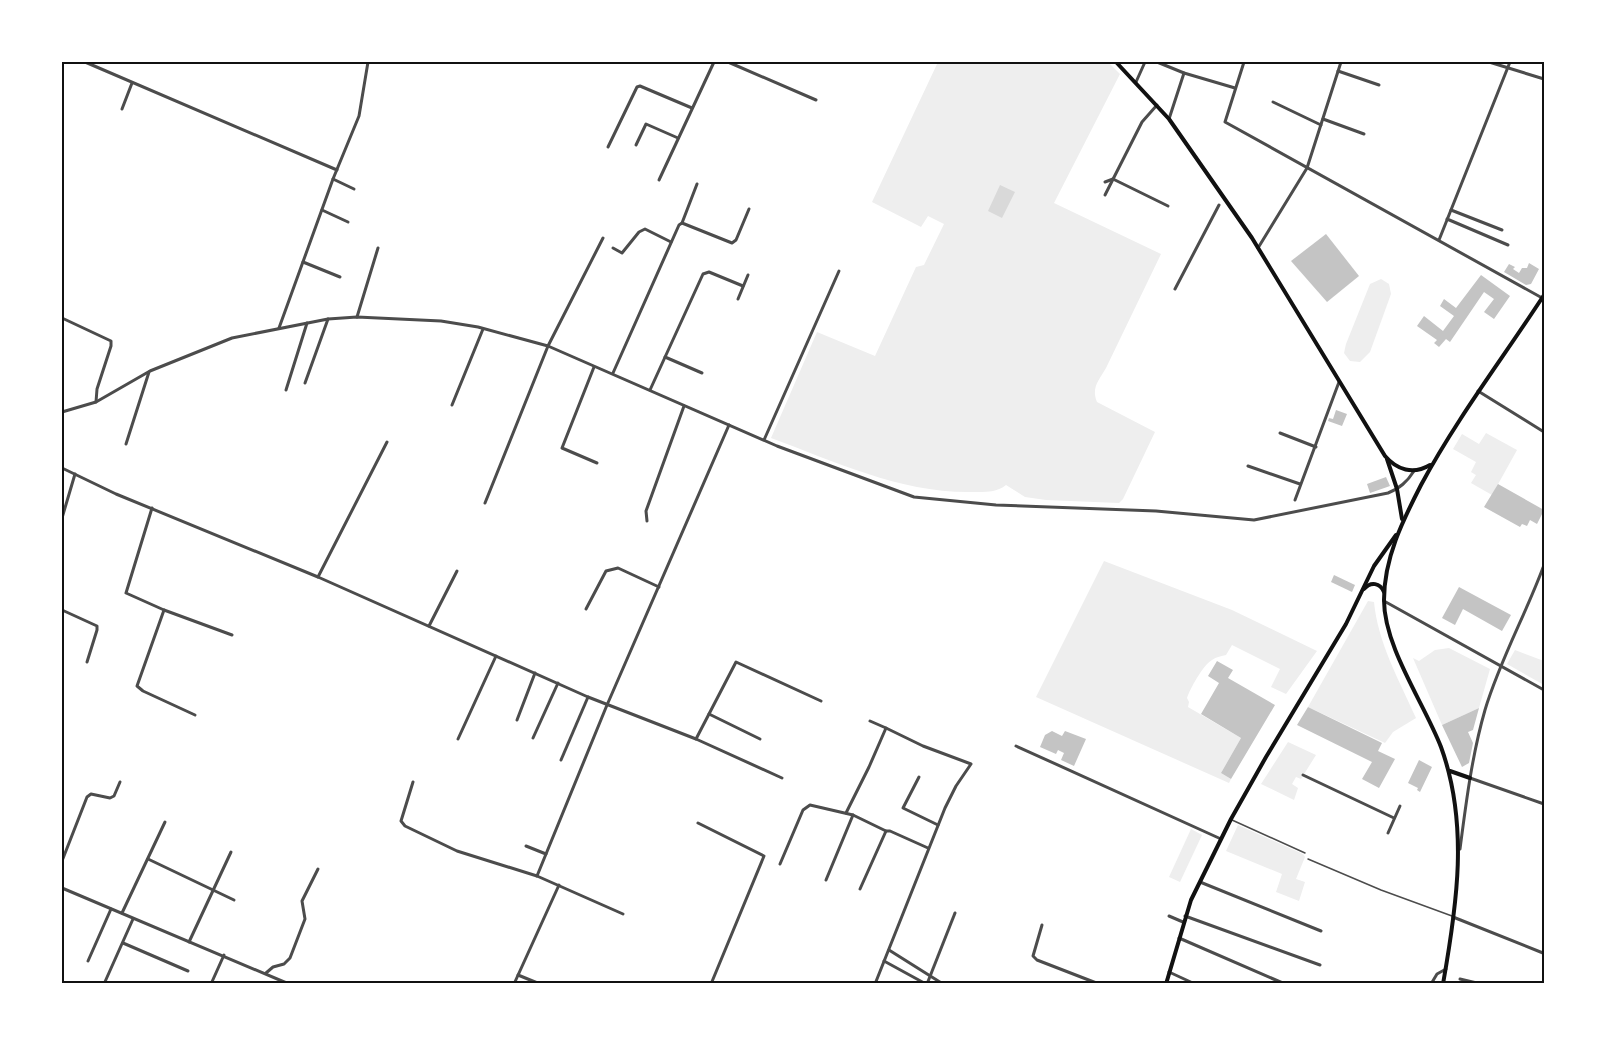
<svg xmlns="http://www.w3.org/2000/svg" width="1606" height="1045" viewBox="0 0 1606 1045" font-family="Raleway,sans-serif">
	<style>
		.green { fill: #eee }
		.water { fill: #d9d9d9 }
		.building { fill: #c4c4c4 }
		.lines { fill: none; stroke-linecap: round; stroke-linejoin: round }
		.service { stroke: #4c4c4c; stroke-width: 1.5 }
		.minor { stroke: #4c4c4c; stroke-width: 3 }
		.secondary { stroke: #111; stroke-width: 4 }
		.neatline { fill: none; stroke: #111; stroke-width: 2 }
	</style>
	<rect width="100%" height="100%" fill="#fff"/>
	<g class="green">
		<path d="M938,62H1108L1120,74L1054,203L1161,254L1106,368C1099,380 1091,388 1097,402L1155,432L1123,499L1119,503L1046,500L1025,497L1006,485C996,493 984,492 971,492C901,493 836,462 771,438L817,332L875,356L916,267L924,265L944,224L928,216L921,227L872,202Z"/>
		<polygon points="1381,279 1389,284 1391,294 1370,352 1360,362 1350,361 1344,353 1346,344 1370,284"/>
		<polygon points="1486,433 1517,450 1492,495 1471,483 1476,475 1471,472 1476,462 1453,449 1462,434 1479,444"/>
		<path d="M1104,561L1232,610L1317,651L1286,694L1271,687L1280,669L1232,645L1226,655C1222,656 1216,657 1212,660C1203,665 1190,689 1187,698L1189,702L1188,707L1241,738L1221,773L1231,779L1229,783L1036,697Z"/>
		<path d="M1368,601L1374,602C1378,643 1399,680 1416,718L1393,732L1385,743L1308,707Z"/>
		<polygon points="1449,648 1490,669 1479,708 1442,725 1413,658 1419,661 1435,650"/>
		<polygon points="1515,650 1544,661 1544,685 1507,664"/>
		<polygon points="1288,742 1316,755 1301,779 1296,777 1292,784 1298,788 1294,800 1261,784"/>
		<polygon points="1238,825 1303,854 1305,857 1296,879 1305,882 1299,901 1276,892 1282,874 1226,851"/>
		<polygon points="1191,829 1202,835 1180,882 1169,877"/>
	</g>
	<polygon class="water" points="1000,185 1015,192 1002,218 988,211"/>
	<g class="building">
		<polygon points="1326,234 1359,276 1327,302 1291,261"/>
		<polygon points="1529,263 1539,269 1531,284 1526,285 1504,272 1509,264 1515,267 1513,269 1519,273 1522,268 1527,268"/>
		<polygon points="1481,275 1510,296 1494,319 1484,312 1494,299 1484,292 1450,342 1446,339 1439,347 1434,343 1437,340 1417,326 1424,316 1443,331 1454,316 1440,306 1444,299 1456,308"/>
		<polygon points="1336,410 1347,414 1342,426 1328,421 1329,418 1333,419"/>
		<polygon points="1386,477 1390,486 1370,493 1367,484"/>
		<polygon points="1498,484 1544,510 1537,524 1530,520 1527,526 1522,524 1520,527 1484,507"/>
		<polygon points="1334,575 1355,585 1352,592 1331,582"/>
		<polygon points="1459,587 1511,615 1502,631 1463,609 1455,625 1442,618"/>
		<polygon points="1217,661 1233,670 1228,678 1275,705 1231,779 1221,773 1241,738 1201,714 1219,683 1208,676"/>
		<polygon points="1308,707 1382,743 1378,751 1395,759 1379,788 1362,779 1372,762 1297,725"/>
		<polygon points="1479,708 1473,730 1468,732 1473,743 1469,763 1462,767 1442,725"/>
		<polygon points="1052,731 1062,736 1065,731 1086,739 1074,766 1061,760 1064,753 1058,750 1056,754 1040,747 1045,735"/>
		<polygon points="1419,760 1432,767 1420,792 1417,790 1418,788 1408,783"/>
	</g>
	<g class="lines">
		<g class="service">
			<polyline points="1232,820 1305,853"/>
			<polyline points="1308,859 1381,890 1452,916"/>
		</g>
		<g class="minor">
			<polyline points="85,62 337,170"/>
			<polyline points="728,62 816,100"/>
			<polyline points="1157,62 1184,73 1235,88"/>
			<polyline points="1244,62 1225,122 1544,299"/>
			<polyline points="1489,62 1544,79"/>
			<polyline points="1338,71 1379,85"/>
			<polyline points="1136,82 1145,62"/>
			<polyline points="1273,102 1321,125"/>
			<polyline points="122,109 132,83"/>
			<polyline points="1169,119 1184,73"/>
			<polyline points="1323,119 1364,134"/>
			<polyline points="636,145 646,124 678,138"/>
			<polyline points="608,147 637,87 640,86 692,108"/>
			<polyline points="333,179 354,189"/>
			<polyline points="659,180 714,62"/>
			<polyline points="1105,182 1113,179 1168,206"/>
			<polyline points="1105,195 1142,122 1157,105"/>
			<polyline points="322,210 348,222"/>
			<polyline points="1451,210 1502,230"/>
			<polyline points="1447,219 1508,245"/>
			<polyline points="682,223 732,243 736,240 749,209"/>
			<polyline points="1439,240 1510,62"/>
			<polyline points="613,248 622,253 639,232 645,229 671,242"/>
			<polyline points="1258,248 1307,168 1341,62"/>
			<polyline points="303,262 340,277"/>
			<polyline points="1175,289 1219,205"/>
			<polyline points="738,299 748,275"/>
			<polyline points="357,317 378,248"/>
			<polyline points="62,318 111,341 111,346 97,389 96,402"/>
			<polyline points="279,328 333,179 359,116 368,62"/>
			<polyline points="665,357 702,373"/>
			<polyline points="594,367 562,448 597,463"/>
			<polyline points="613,373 679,225 682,223 697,184"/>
			<polyline points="305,383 328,319"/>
			<polyline points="286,390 307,323"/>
			<polyline points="650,390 703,274 709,272 743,286"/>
			<polyline points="1478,391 1544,432"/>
			<polyline points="452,405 483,329"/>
			<path d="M62,412L96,402L150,371L232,338L328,319L357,317L441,321L478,327L548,346L777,446L914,497L996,505L1156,511L1254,520L1388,493C1400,488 1407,482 1414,471"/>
			<polyline points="1280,433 1316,447"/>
			<polyline points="764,440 839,271"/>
			<polyline points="126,444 149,372"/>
			<polyline points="1248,466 1300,484"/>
			<polyline points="62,468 116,494 318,577 588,697 696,739 782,778"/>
			<polyline points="1295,500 1339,382"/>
			<polyline points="485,503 548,346 603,238"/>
			<polyline points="152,508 126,593 164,610 232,635"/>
			<polyline points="62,518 75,474"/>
			<polyline points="647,521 646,511 684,406"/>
			<polyline points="318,577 387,442"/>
			<polyline points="1384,601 1544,690"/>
			<polyline points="586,609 606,571 618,568 659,587"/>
			<polyline points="62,610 97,626 97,630 87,662"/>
			<polyline points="164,610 137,686 143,691 195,715"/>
			<polyline points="429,626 457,571"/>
			<polyline points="709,714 760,739"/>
			<polyline points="517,720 535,673"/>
			<polyline points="533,738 558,683"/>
			<polyline points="458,739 496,656"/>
			<polyline points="696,739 736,662 821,701"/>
			<polyline points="1016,746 1221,839"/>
			<polyline points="561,760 588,697"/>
			<polyline points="1303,775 1394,818"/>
			<polyline points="919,777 903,808 938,825"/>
			<polyline points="1470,778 1544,804"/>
			<polyline points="413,782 401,821 405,826 457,851 537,876 623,914"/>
			<polyline points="846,813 869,767 886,728 870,721"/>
			<polyline points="698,823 764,856 711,984"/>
			<polyline points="1388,833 1400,806"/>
			<polyline points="526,846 546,854"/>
			<path d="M1460,849C1466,803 1472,755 1485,710C1500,660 1526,614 1544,565"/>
			<polyline points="148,859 234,900"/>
			<polyline points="62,861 87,797 91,794 110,798 114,796 120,782"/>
			<polyline points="780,864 803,810 810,805 853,815 886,831 890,831 928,848"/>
			<polyline points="537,876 607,705 729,425"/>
			<polyline points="826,880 853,815"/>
			<polyline points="1200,882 1321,931"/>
			<polyline points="62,888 289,984"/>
			<polyline points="860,889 886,831"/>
			<polyline points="122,913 165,822"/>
			<polyline points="1169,916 1183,922"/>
			<polyline points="1185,916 1320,965"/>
			<polyline points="1453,917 1543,953"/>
			<polyline points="1042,925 1033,956 1037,960 1099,984"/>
			<polyline points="1179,938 1285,984"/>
			<polyline points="189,942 231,852"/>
			<polyline points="123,943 188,971"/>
			<polyline points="889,950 943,984"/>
			<polyline points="88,961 111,909"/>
			<polyline points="884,961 926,984"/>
			<polyline points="1169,972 1195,984"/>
			<polyline points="266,973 273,967 284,964 290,958 305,919 302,901 318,869"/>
			<polyline points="518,975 540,984"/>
			<polyline points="1460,979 1481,984"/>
			<polyline points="104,984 133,919"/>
			<polyline points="211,984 224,955"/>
			<polyline points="514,984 559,885"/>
			<polyline points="875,984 945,808 956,786 971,764 923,746 886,728"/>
			<polyline points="927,984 955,913"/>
			<polyline points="1431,984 1437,974 1446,969"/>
		</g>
		<g class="secondary">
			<path d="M1116,62L1169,119L1252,238L1385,456C1397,470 1413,475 1430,465"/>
			<polyline points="1387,459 1397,489 1402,519"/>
			<path d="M1364,589C1371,581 1380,583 1384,592"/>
			<polyline points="1450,771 1470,778"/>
			<polyline points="1166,984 1191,900 1231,819 1266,757 1346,624 1374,566 1396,535"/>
			<path d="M1443,984C1457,905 1469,824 1441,747C1424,703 1384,647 1384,600C1384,558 1403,520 1421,485C1457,418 1503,358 1544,295"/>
		</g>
	</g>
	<rect width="1606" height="1045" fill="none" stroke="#ffffff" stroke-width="126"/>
	<rect x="63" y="63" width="1480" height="919" class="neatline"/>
</svg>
